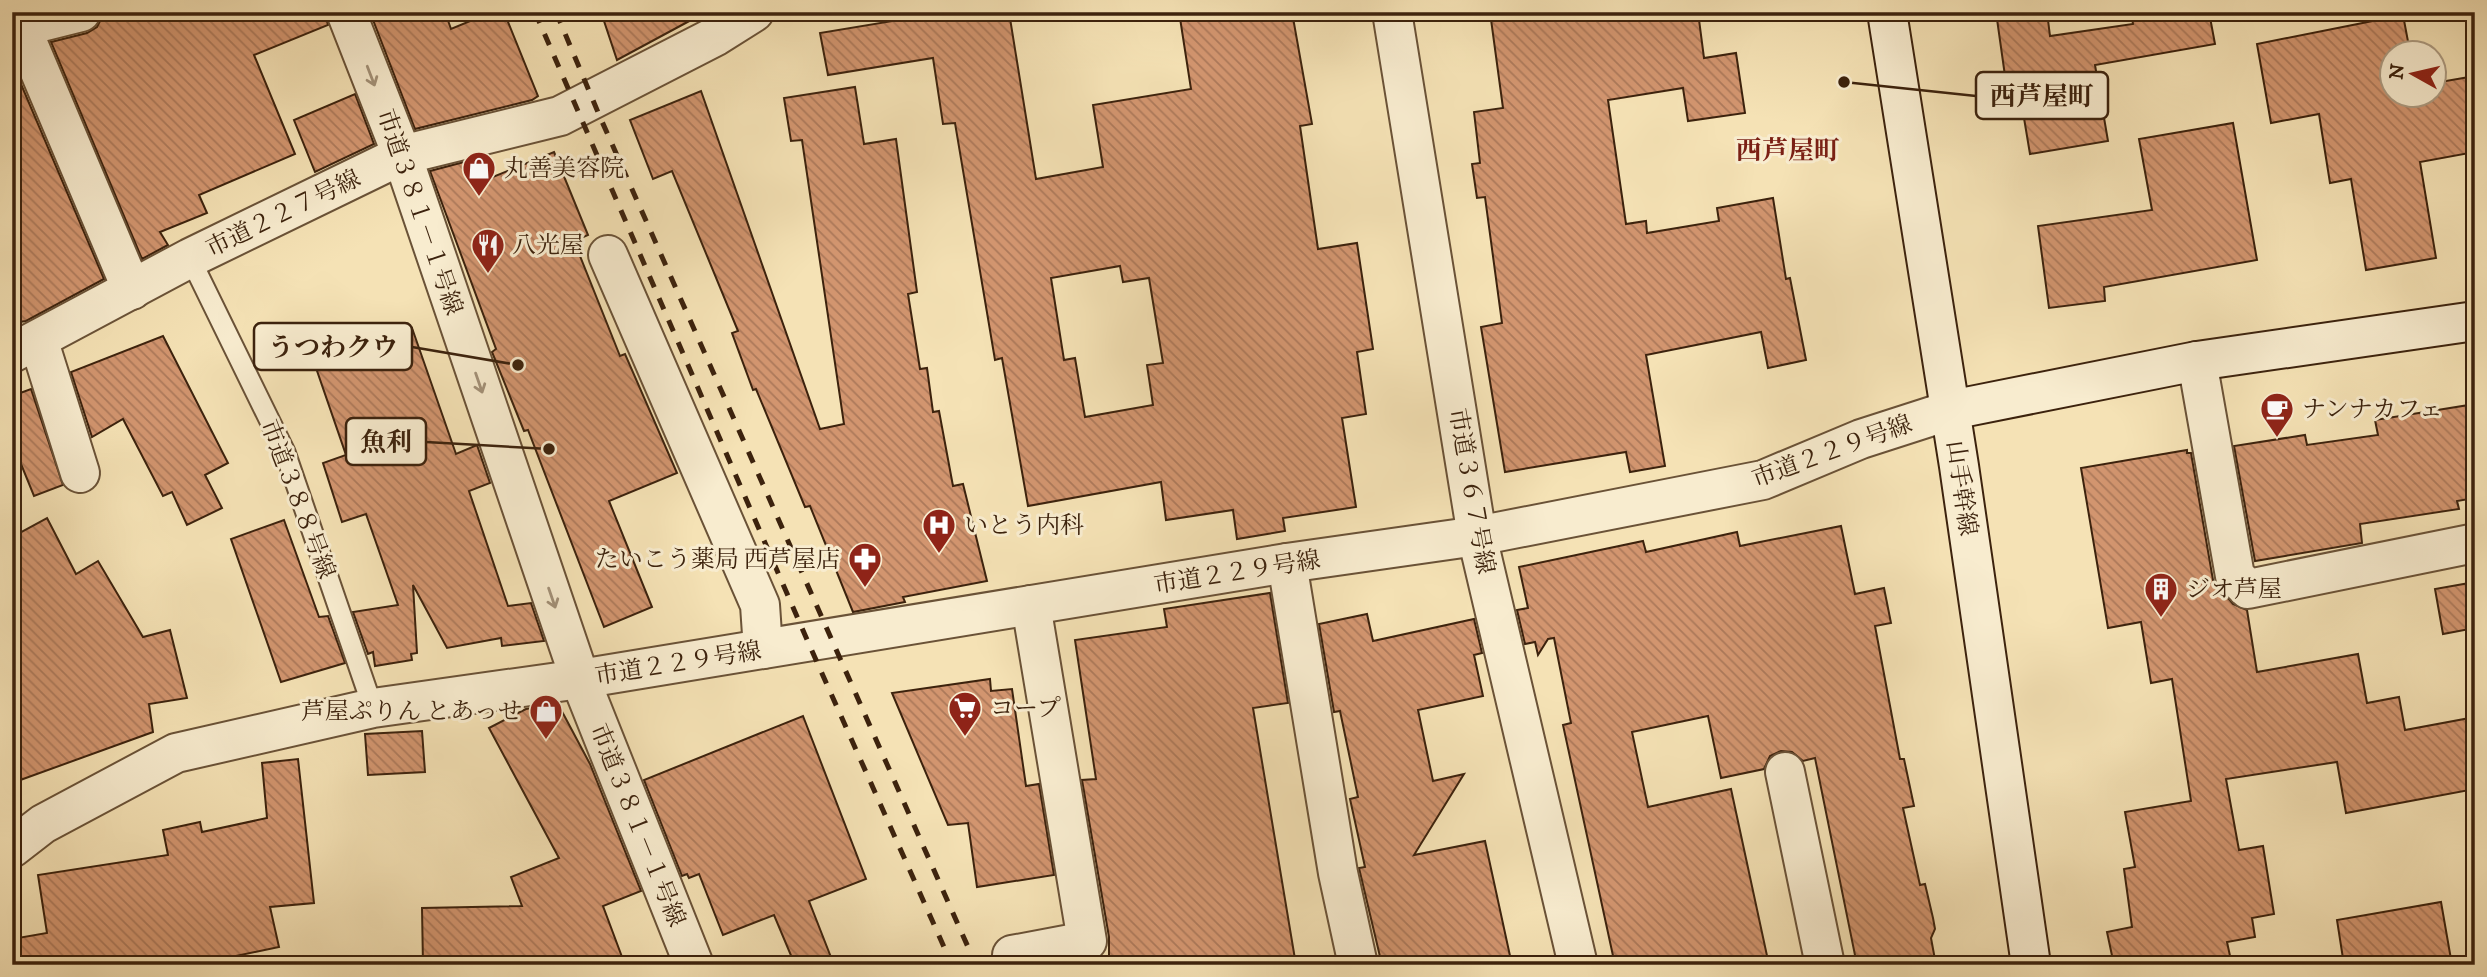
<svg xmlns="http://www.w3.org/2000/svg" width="2487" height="977" viewBox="0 0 2487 977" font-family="'IM FELL DW Pica','Noto Serif JP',serif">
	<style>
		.building { fill: url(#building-back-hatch); stroke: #3c220d; stroke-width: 2; fill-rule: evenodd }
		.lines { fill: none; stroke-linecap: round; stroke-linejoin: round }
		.lane-casing { stroke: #6a5237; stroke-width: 23 }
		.street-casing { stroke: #6a5237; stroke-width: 42 }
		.secondary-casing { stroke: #3c220d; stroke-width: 42 }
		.lane { stroke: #f8eccf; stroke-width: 19 }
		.street { stroke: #f8eccf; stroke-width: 38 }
		.secondary { stroke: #f8eccf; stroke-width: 38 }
		.rail { stroke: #3c220d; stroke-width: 5; stroke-dasharray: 12 12; stroke-linecap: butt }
		.oneway { stroke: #a39178 }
		.labels { text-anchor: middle; stroke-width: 6; stroke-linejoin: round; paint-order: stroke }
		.poi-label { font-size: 24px; fill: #3c220d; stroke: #f8eccf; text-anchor: start }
		.street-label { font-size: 24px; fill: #3c220d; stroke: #f8eccf }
		.neighbourhood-label { font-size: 26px; font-weight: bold; fill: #7a1f14; stroke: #f8eccf }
		.leader { fill: none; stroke: #3c220d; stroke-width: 2.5 }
		.callout-dot { fill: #3c220d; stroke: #f8eccf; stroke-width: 2.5 }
		.callout { fill: #f8eccf; stroke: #3c220d; stroke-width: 2.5 }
		.callout-label { font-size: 26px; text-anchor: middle; font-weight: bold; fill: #3c220d }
	</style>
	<defs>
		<pattern id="building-back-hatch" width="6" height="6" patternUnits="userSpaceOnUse" patternTransform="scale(1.75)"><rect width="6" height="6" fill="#d2956f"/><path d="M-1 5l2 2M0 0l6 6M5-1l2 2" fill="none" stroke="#ac795a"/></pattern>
	</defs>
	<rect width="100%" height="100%" fill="#f5e2b5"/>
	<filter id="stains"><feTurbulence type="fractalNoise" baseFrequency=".00286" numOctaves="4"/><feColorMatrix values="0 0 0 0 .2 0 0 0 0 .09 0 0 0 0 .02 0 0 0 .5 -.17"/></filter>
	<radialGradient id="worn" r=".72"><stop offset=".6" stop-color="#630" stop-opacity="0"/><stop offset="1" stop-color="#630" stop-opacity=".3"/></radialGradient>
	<g class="building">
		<polygon points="129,12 325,12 328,25 254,55 295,154 199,195 207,213 160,232 168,245 142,259 51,42 87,33 97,27 102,17"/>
		<polygon points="370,12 445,12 451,29 492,12 504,12 538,96 532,100 415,129"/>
		<polygon points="601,12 706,12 617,60"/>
		<path d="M923,12H1009L1036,179L1103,167L1093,105L1191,89L1180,18L1213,12H1292L1312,124L1300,126L1318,249L1357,243L1373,349L1357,352L1366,414L1342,418L1356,507L1283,518L1285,531L1237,539L1233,510L1166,520L1161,482L1028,506L1002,358L995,360L955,123L943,124L933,58L828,75L820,33L923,16ZM1120,266L1123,282L1149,278L1163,363L1147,365L1153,405L1085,417L1075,358L1064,360L1051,278Z"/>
		<polygon points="1490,12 1698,12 1704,58 1736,53 1745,113 1688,121 1683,88 1608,100 1626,224 1646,221 1647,233 1719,221 1717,208 1773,198 1786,279 1790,278 1806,360 1768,368 1761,332 1646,355 1665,466 1630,472 1626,452 1505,472 1481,327 1502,323 1485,197 1477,198 1472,164 1480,163 1474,112 1503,108"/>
		<polygon points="1996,12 2047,12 2050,36 2133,24 2131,12 2209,12 2215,44 2095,65 2108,141 2030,154 2019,88 2007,90"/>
		<polygon points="2403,15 2410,52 2392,52 2392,94 2434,94 2434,83 2475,76 2475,152 2420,162 2436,258 2366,270 2351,179 2330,183 2319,114 2271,123 2257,44"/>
		<polygon points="12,63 104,279 26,321 12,323"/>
		<polygon points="855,87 864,144 896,139 917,292 908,294 920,369 927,368 933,412 939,411 953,486 963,484 987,581 903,597 905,602 853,612 810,506 805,507 756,389 753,390 732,333 738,331 672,171 653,179 630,120 701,91 820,429 844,424 802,140 791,141 784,98"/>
		<polygon points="355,94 374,144 315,172 294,120"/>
		<polygon points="2233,123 2257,260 2104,287 2105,301 2049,308 2038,226 2152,210 2139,139"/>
		<polygon points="554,152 588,235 574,241 620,356 625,354 677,473 609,501 652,607 604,627 528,430 524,431 492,352 496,349 430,171 483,157 493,177"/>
		<polygon points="412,328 456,454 477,445 490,483 469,491 508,606 531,603 544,641 502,646 501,638 447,648 413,585 417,653 411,654 412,660 375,666 373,652 368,654 353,612 398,605 366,514 342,522 323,463 346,455 314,362"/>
		<polygon points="163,336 228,463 205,475 222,508 187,525 172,492 163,496 123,419 92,437 71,372"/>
		<polygon points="31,389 63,485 34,496 12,442 12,396"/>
		<polygon points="2475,404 2475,498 2457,501 2459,509 2360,524 2362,543 2255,561 2234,446 2305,435 2307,445 2378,435 2375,420"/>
		<polygon points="2187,450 2187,453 2191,453 2213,580 2233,604 2247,610 2257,672 2358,654 2367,703 2399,697 2405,730 2475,717 2475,789 2346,813 2337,762 2226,779 2239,850 2263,846 2274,914 2252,918 2255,937 2227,942 2232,965 2114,965 2107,932 2132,927 2124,869 2135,867 2125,812 2191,801 2172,679 2151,683 2141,622 2108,628 2081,468"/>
		<polygon points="47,518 76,574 98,561 143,637 170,630 187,698 149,704 153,732 12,783 12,537"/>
		<polygon points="284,520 319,617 328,616 345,663 281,682 231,539"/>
		<polygon points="1841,526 1855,594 1884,588 1891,623 1875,626 1900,759 1904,759 1914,806 1903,808 1920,885 1925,884 1933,918 1935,929 1931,938 1936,965 1857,965 1815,758 1803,761 1792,752 1781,751 1770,756 1764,769 1721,778 1708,716 1632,732 1648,807 1731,789 1769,965 1615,965 1563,725 1571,723 1554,638 1548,639 1538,655 1535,642 1525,644 1517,610 1528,608 1519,567 1643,541 1646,552 1737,532 1740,546"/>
		<polygon points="2475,582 2475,628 2443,634 2435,589"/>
		<polygon points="1270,593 1288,703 1253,708 1296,965 1109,965 1109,937 1082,780 1096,779 1075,640 1167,627 1164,609"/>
		<polygon points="1367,614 1373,641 1474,619 1482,653 1474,655 1483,696 1418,710 1433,781 1464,774 1414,855 1485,841 1512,965 1382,965 1359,868 1365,867 1350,799 1358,797 1340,711 1334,712 1319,624"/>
		<polygon points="990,679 991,691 1012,689 1026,786 1039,784 1054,875 977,887 968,823 948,825 892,693"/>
		<polygon points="558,704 590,764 641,891 603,906 625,965 423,965 422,908 522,906 511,877 559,858 489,728 526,709"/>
		<polygon points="803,716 866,879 809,901 834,965 795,965 774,915 723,935 699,874 689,878 687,874 682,876 644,780"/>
		<polygon points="422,731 425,772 368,775 365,734"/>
		<polygon points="298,759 314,903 270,907 279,947 193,965 12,965 12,939 47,933 38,875 168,855 163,830 200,822 202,832 267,818 262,763"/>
		<polygon points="2441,902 2452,965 2344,965 2337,920"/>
	</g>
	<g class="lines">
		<defs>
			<polyline id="lane" points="190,258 285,452 373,708"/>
			<g id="street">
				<polyline points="346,12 402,155 580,679 694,965"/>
				<polyline points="1392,12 1477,536 1578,965"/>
				<polyline points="12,27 21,27 132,290"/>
				<polyline points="21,27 81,12"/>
				<polyline points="608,255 760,605 763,649"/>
				<polyline points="39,342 80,473"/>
				<polyline points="12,353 190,258 402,155 560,116 716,36 754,12"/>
				<polyline points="2197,361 2235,576 2248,589 2475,543"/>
				<polyline points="1287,563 1338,873 1358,965"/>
				<polyline points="1785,772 1825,965"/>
				<polyline points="12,848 43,824 176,753 373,708 580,679 1287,563 1477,536 1763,480 1861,439 1951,410"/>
				<polyline points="1016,965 1012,955 1087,941 1031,605"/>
			</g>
			<g id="secondary">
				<polyline points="1887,12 1959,466 2031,965"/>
				<polyline points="1951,410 2197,361 2475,321"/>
			</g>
		</defs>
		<use href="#lane" class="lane-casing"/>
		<use href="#street" class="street-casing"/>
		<use href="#secondary" class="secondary-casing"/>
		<use href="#lane" class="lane"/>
		<use href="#street" class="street"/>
		<use href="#secondary" class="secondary"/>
		<g class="rail">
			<polyline points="535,12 808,642 952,965"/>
			<polyline points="556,12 600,117 976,965"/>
		</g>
	</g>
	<defs><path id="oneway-shaft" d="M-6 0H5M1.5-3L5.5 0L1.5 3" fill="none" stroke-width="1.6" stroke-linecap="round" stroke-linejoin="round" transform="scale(1.75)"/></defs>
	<g class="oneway">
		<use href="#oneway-shaft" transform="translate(371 76) rotate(69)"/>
		<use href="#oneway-shaft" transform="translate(479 383) rotate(71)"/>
		<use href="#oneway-shaft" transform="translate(552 598) rotate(71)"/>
	</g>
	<defs>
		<symbol id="shop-pin" viewBox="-11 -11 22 30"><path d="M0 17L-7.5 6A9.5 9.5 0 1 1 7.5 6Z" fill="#8f2418" stroke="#f8eccf"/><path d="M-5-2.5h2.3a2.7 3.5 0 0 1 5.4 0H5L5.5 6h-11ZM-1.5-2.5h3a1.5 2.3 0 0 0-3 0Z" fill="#fff"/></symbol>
		<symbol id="restaurant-pin" viewBox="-11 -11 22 30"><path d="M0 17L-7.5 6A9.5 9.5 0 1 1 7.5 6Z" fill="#8f2418" stroke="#f8eccf"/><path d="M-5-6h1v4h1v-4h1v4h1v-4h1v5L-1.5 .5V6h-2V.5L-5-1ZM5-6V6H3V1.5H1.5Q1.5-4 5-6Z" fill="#fff"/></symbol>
		<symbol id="cafe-pin" viewBox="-11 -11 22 30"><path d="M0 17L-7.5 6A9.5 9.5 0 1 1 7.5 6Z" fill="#8f2418" stroke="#f8eccf"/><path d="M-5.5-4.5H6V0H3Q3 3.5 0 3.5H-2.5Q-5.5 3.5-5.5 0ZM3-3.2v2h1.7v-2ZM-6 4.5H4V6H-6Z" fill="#fff"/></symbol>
		<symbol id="hospital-pin" viewBox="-11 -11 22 30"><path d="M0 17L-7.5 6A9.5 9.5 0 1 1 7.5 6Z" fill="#8f2418" stroke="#f8eccf"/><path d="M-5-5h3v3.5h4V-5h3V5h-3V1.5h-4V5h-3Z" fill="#fff"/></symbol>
		<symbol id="pharmacy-pin" viewBox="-11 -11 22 30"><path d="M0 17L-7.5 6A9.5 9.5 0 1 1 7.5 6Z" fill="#8f2418" stroke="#f8eccf"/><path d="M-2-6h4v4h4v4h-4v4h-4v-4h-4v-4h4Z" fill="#fff"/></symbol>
		<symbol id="building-pin" viewBox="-11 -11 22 30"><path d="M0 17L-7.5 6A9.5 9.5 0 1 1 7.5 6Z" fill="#8f2418" stroke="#f8eccf"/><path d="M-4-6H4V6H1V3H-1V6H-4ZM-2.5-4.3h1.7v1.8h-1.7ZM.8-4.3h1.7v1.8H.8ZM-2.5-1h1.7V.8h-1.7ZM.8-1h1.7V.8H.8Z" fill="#fff"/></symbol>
		<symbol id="supermarket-pin" viewBox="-11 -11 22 30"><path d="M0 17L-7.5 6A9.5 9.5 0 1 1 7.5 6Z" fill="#8f2418" stroke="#f8eccf"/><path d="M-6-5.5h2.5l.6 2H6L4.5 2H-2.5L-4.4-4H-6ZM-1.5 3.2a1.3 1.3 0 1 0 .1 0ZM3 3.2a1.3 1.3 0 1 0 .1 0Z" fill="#fff"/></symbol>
	</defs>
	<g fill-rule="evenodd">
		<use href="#shop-pin" x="460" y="149" width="38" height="52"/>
		<use href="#restaurant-pin" x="469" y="226" width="38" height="52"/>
		<use href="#cafe-pin" x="2258" y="390" width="38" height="52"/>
		<use href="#hospital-pin" x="920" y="506" width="38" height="52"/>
		<use href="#pharmacy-pin" x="846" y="540" width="38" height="52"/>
		<use href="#building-pin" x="2142" y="570" width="38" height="52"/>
		<use href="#supermarket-pin" x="946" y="689" width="38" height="52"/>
		<use href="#shop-pin" x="527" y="692" width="38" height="52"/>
	</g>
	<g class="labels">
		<g class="poi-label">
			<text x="504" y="176">丸善美容院</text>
			<text x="512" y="253">八光屋</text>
			<text x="2302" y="417">ナンナカフェ</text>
			<text x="964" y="533">いとう内科</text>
			<text x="840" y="567" text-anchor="end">たいこう薬局 西芦屋店</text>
			<text x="2186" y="597">ジオ芦屋</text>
			<text x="990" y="716">コープ</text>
			<text x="522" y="719" text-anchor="end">芦屋ぷりん とあっせ</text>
		</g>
		<g class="street-label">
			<text transform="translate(420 212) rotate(71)" y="8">市道３８１－１号線</text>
			<text transform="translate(283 213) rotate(-26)" y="8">市道２２７号線</text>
			<text transform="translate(1832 451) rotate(-20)" y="8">市道２２９号線</text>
			<text transform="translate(1962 488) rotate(82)" y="8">山手幹線</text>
			<text transform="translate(1472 491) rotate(80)" y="8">市道３６７号線</text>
			<text transform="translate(298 499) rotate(69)" y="8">市道３８８号線</text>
			<text transform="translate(1237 572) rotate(-9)" y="8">市道２２９号線</text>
			<text transform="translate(678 663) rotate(-9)" y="8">市道２２９号線</text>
			<text transform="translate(638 825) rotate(68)" y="8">市道３８１－１号線</text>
		</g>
		<g class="neighbourhood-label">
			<text x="1788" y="159">西芦屋町</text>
		</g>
	</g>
	<path class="leader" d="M1844 82L1976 96M518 365L412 347M549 449L426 442"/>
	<g class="callout-dot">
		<circle cx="1844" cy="82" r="7"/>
		<circle cx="518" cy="365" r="7"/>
		<circle cx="549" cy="449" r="7"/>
	</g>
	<g class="callout">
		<rect x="1976" y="72" width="132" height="47" rx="7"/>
		<rect x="254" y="323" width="158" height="47" rx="7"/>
		<rect x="346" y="418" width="80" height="47" rx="7"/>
	</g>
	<g class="callout-label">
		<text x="2042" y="105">西芦屋町</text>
		<text x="333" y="356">うつわクウ</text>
		<text x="386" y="451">魚利</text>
	</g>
	<rect width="2487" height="977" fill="none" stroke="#f5e2b5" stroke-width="42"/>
	<rect x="14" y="14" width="2459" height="949" fill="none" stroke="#3c220d" stroke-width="3.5"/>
	<rect x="21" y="21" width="2445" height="935" fill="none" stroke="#3c220d" stroke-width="2"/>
	<g transform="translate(2413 74) rotate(278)"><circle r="33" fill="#f8eccf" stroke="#ad9b81" stroke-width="2"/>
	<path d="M0-5L12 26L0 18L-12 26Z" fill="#8f2418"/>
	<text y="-10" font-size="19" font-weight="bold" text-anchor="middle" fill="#3c220d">N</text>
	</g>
	<rect width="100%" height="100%" filter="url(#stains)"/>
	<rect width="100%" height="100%" fill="url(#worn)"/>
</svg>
